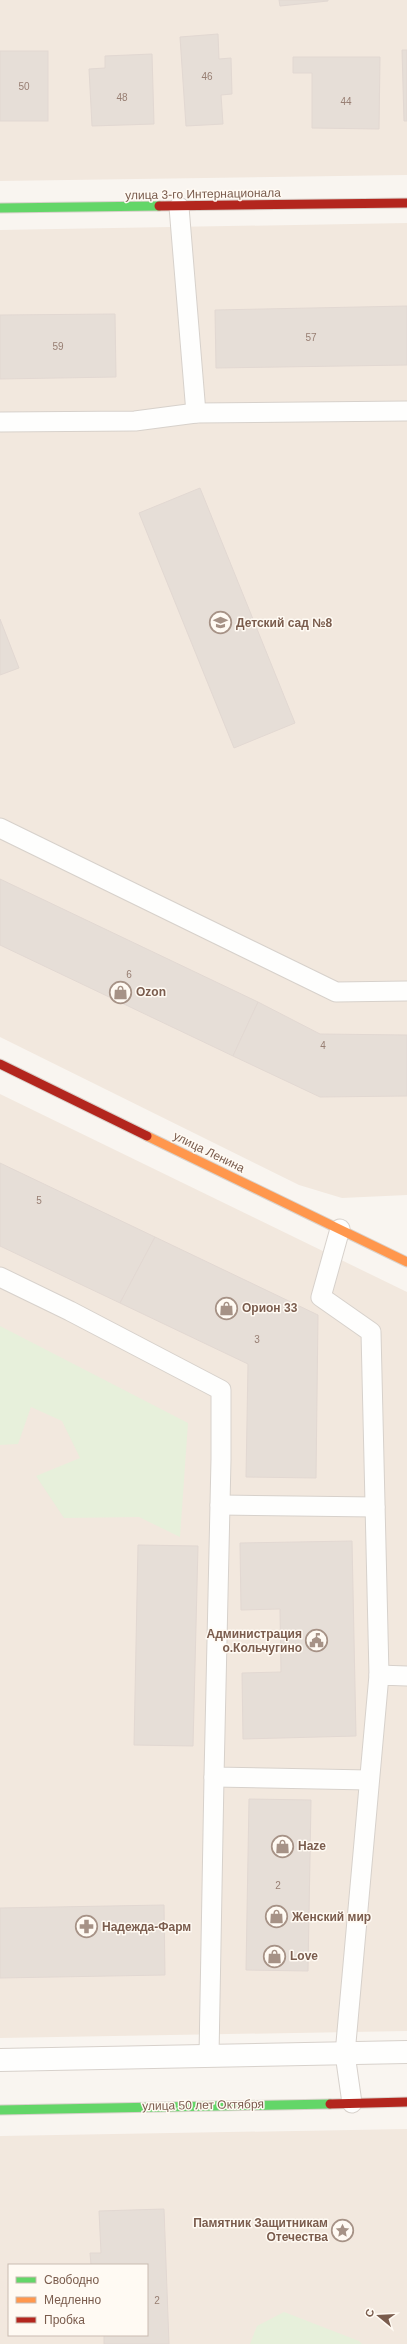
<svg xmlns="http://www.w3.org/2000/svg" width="407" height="2344" viewBox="0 0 407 2344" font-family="Helvetica,sans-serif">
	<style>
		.residential { fill: #f2e8de; fill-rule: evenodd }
		.green { fill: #e7f0db }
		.building { fill: #e6ded7; stroke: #e2d8d2 }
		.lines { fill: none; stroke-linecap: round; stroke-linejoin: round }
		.lane-casing { stroke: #d7d1cb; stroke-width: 21 }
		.street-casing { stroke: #d7d1cb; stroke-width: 24 }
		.fast-casing { stroke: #d9d2cb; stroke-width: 11 }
		.slow-casing { stroke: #d9d2cb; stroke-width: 11 }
		.jam-casing { stroke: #d9d2cb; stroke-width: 11 }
		.lane { stroke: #fefefd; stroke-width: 19 }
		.street { stroke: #fefefd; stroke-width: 22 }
		.fast { stroke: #63d668; stroke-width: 9 }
		.slow { stroke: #ff974d; stroke-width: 9 }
		.jam { stroke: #b3261e; stroke-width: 9 }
		.labels { text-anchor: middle; stroke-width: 3; stroke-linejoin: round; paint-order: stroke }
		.number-label { font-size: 10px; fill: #977e72 }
		.street-label { font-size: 12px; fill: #7a5c4d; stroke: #fffaf3 }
		.poi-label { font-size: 12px; font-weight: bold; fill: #7a5c4d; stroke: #fffaf3; text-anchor: start }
	</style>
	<rect width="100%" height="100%" fill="#f9f5f0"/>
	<g class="residential">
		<polygon points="0,0 407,0 407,175 0,181"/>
		<polygon points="407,223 407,1195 342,1198 299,1185 0,1037 0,230"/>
		<polygon points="0,1094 407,1292 407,2031 0,2038"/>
		<path d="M407,2129V2344H0V2136ZM9,2265H147V2335H9Z"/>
	</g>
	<g class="green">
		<polygon points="0,1326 188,1423 180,1537 139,1517 64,1518 36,1476 80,1458 62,1421 31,1407 18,1444 0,1445"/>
		<polygon points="284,2312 359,2341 362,2344 250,2344 257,2326"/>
	</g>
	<g class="building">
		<polygon points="279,0 328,0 328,1 280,6"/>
		<polygon points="218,34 219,59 231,58 232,94 221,95 223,124 186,126 180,37"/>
		<polygon points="402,50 407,50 407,121 404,121"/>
		<rect x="0" y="51" width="48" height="70"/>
		<polygon points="152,54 154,124 92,126 89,69 105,68 105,56"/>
		<polygon points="293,57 380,57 379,129 312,128 312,73 293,73"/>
		<polygon points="407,306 407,365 216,368 215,310"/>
		<polygon points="115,314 116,377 0,379 0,315"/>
		<polygon points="200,488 295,723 234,748 139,513"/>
		<polygon points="0,619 19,668 0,675"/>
		<polygon points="0,879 258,1002 233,1056 0,945"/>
		<polygon points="258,1002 320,1034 407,1035 407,1096 320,1097 233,1056"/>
		<polygon points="0,1163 155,1237 120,1303 0,1246"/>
		<polygon points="155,1237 318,1315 316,1478 246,1477 248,1364 120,1303"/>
		<polygon points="352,1541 356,1736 243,1739 242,1673 281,1672 280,1609 241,1610 240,1543"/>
		<polygon points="138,1545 198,1546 193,1746 134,1745"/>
		<polygon points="249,1799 311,1800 308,1971 246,1970"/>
		<polygon points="164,1905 165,1975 0,1978 0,1908"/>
		<polygon points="164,2209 169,2344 104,2344 104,2335 147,2335 147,2265 91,2265 90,2253 101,2253 99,2211"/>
	</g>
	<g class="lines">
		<defs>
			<g id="lane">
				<polyline points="179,207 196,413"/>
				<polyline points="0,422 135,421 196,413 407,411"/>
				<polyline points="0,828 336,992 407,991"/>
				<polyline points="340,1229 321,1297 371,1332 379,1675"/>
				<polyline points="0,1277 70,1311 221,1390 221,1459 214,1777 369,1780"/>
				<polyline points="220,1505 375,1507"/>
				<polyline points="209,2056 214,1777"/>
				<polyline points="352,2103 345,2054 379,1675 407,1676"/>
			</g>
			<polyline id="street" points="0,2060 407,2052"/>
			<g id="fast">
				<polyline points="0,208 159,206"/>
				<polyline points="0,2110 330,2104"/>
			</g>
			<polyline id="slow" points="147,1136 407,1262"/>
			<g id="jam">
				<polyline points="159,206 407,203"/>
				<polyline points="0,1064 147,1136"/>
				<polyline points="330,2104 407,2102"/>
			</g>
		</defs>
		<use href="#lane" class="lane-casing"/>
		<use href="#street" class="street-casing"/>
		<use href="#fast" class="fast-casing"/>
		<use href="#slow" class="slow-casing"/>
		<use href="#jam" class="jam-casing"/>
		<use href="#lane" class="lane"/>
		<use href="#street" class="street"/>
		<use href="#fast" class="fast"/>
		<use href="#slow" class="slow"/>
		<use href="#jam" class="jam"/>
	</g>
	<defs>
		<symbol id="school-ring" viewBox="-11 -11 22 22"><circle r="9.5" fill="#fffaf3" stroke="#a69286" stroke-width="1.5"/><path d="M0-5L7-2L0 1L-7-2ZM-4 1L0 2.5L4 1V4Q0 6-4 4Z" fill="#a69286"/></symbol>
		<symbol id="shop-ring" viewBox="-11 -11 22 22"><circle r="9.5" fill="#fffaf3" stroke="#a69286" stroke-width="1.5"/><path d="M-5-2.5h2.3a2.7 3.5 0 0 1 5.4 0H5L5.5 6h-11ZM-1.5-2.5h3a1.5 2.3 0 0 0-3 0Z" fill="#a69286"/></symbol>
		<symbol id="civic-ring" viewBox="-11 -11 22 22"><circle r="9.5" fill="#fffaf3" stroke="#a69286" stroke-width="1.5"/><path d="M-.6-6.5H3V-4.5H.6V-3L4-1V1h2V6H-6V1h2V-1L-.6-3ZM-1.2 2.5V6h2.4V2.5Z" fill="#a69286"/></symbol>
		<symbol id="pharmacy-ring" viewBox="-11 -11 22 22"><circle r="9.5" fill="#fffaf3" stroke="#a69286" stroke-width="1.5"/><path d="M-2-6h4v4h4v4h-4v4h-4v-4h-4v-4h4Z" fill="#a69286"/></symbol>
		<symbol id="sight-ring" viewBox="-11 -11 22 22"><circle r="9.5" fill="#fffaf3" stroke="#a69286" stroke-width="1.5"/><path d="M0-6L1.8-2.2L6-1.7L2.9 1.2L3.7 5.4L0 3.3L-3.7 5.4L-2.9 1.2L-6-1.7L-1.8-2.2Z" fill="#a69286"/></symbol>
	</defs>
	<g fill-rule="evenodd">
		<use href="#school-ring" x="208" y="610" width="25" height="25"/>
		<use href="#shop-ring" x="108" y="980" width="25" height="25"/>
		<use href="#shop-ring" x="214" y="1296" width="25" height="25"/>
		<use href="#civic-ring" x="304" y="1628" width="25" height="25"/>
		<use href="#shop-ring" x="270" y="1834" width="25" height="25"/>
		<use href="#shop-ring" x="264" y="1904" width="25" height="25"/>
		<use href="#pharmacy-ring" x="74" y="1914" width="25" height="25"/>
		<use href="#shop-ring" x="262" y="1944" width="25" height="25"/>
		<use href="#sight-ring" x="330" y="2218" width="25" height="25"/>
	</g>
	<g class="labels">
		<g class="number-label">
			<text x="207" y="80">46</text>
			<text x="24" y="90">50</text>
			<text x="122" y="101">48</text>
			<text x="346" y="105">44</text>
			<text x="311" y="341">57</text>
			<text x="58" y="350">59</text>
			<text x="129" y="978">6</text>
			<text x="323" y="1049">4</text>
			<text x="39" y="1204">5</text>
			<text x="257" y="1343">3</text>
			<text x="278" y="1889">2</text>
			<text x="157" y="2304">2</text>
		</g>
		<g class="street-label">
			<text transform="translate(203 194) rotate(-1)" y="4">улица 3-го Интернационала</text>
			<text transform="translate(209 1152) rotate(26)" y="4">улица Ленина</text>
			<text transform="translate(203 2105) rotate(-1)" y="4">улица 50 лет Октября</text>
		</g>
		<g class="poi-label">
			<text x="236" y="627">Детский сад №8</text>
			<text x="136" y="996">Ozon</text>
			<text x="242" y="1312">Орион 33</text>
			<text x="302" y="1638" text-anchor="end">Администрация<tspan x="302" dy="14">о.Кольчугино</tspan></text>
			<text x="298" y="1850">Haze</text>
			<text x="292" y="1921">Женский мир</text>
			<text x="102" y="1931">Надежда-Фарм</text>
			<text x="290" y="1960">Love</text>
			<text x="328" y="2227" text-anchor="end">Памятник Защитникам<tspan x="328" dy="14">Отечества</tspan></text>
		</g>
	</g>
	<rect x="8" y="2264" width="140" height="72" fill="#fffaf3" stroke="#cabbb1"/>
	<rect x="16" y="2277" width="20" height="6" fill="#63d668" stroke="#cabbb1"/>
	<text x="44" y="2284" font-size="12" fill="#7a5c4d">Свободно</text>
	<rect x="16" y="2297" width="20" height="6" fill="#ff974d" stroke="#cabbb1"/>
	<text x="44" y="2304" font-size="12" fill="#7a5c4d">Медленно</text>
	<rect x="16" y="2317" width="20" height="6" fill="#b3261e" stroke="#cabbb1"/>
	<text x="44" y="2324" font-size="12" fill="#7a5c4d">Пробка</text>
	<g transform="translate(379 2316) rotate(288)" stroke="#fffaf3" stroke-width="3" paint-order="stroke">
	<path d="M0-3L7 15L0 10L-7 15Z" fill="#7a5c4d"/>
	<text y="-6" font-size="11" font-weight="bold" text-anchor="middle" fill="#7a5c4d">С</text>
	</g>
</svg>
